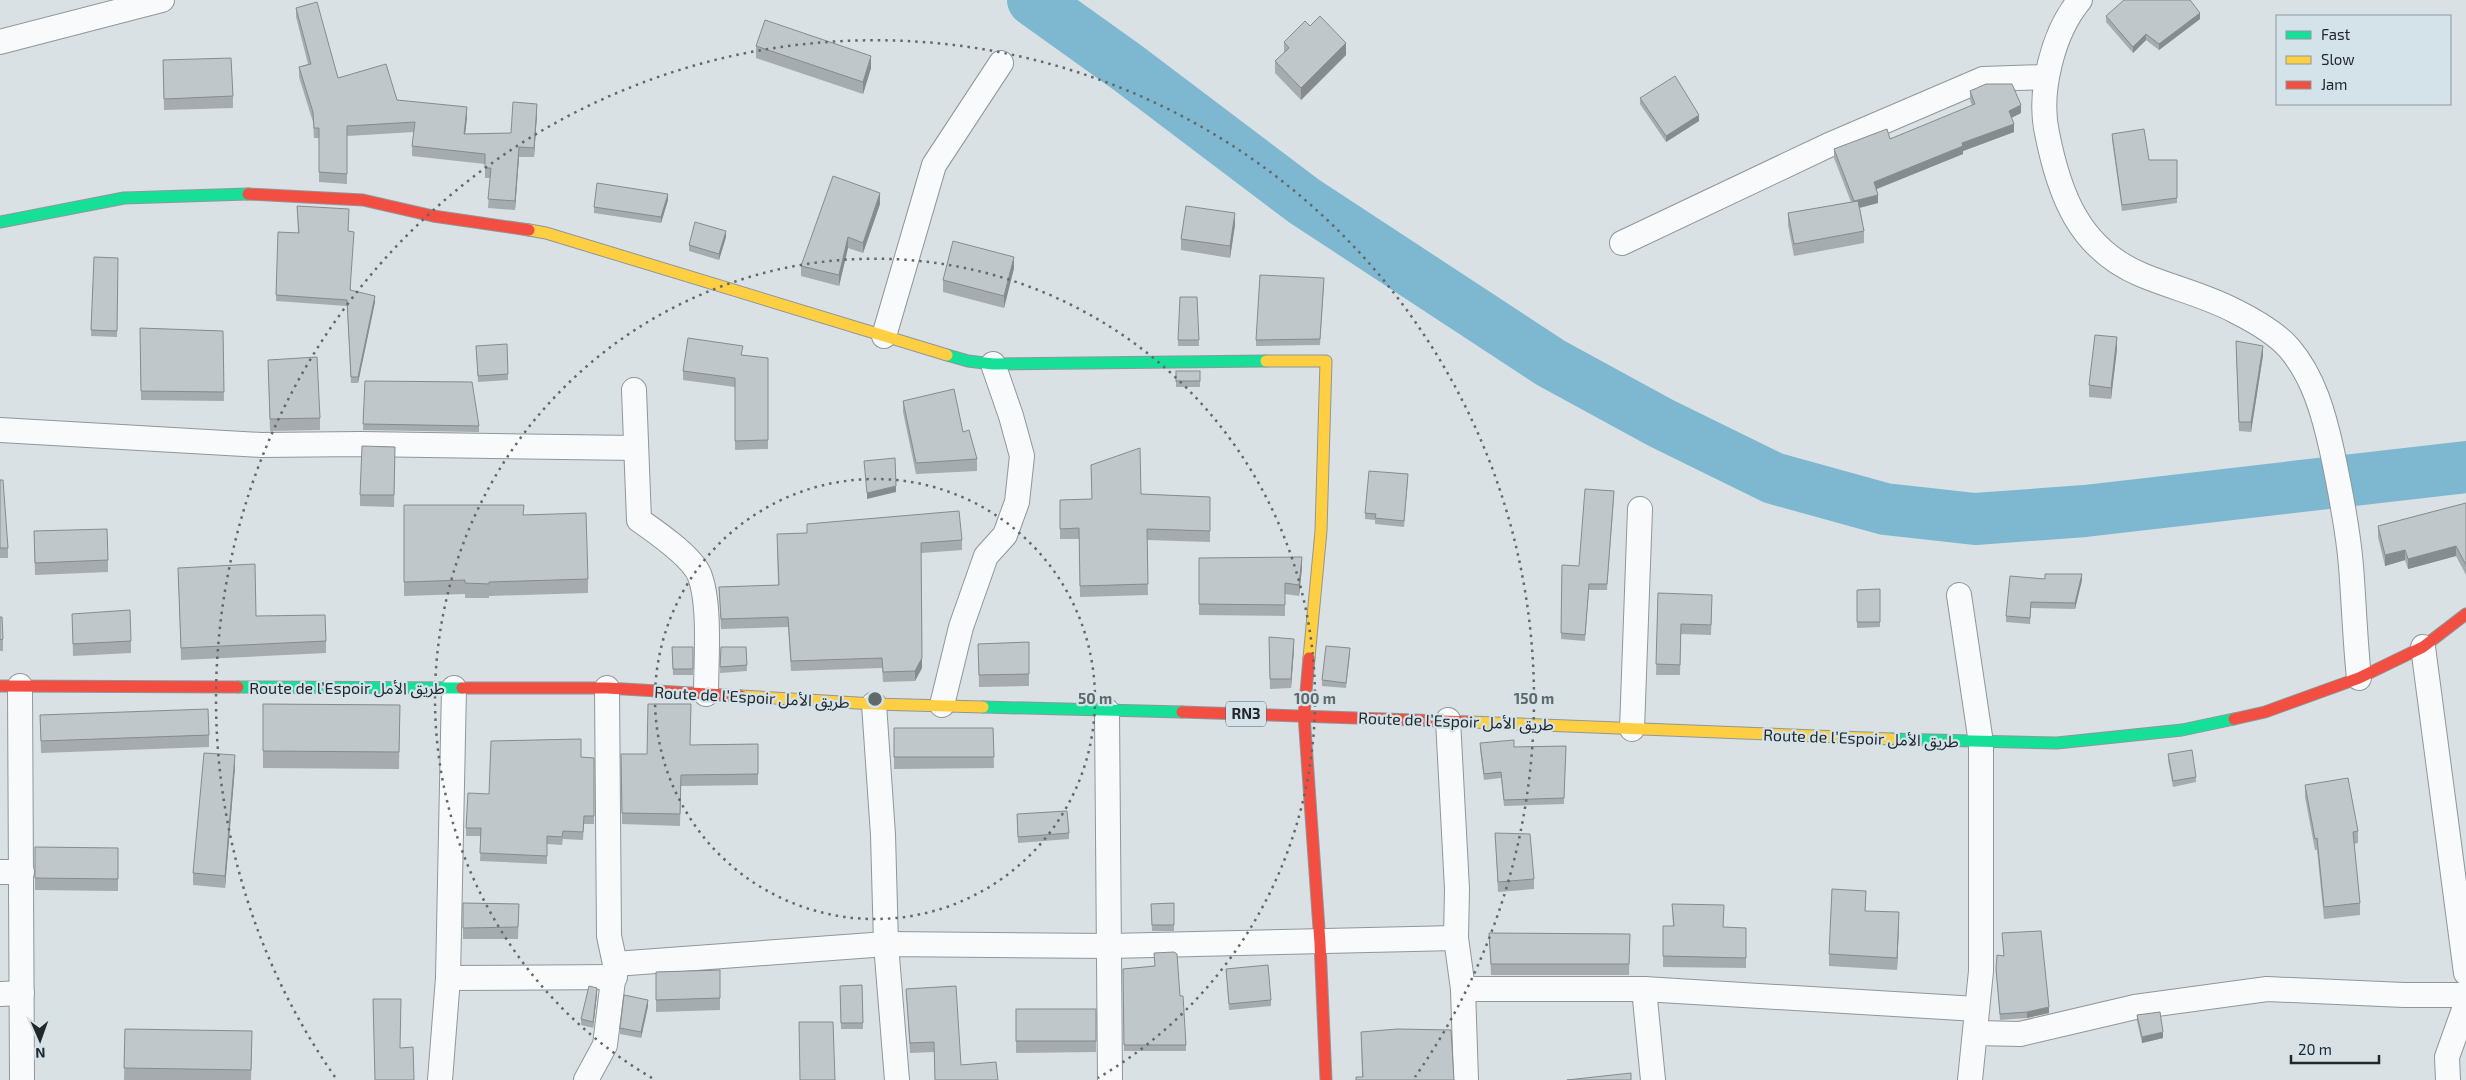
<svg xmlns="http://www.w3.org/2000/svg" width="2466" height="1080" viewBox="0 0 2466 1080" font-family="'Exo 2','Noto Sans Arabic',sans-serif">
	<style>
		.lines { fill: none; stroke-linecap: round; stroke-linejoin: round }
		.river { stroke: #7db8d0; stroke-width: 52 }
		.street-casing { stroke: #909699; stroke-width: 26 }
		.fast-casing { stroke: #909699; stroke-width: 13 }
		.slow-casing { stroke: #909699; stroke-width: 13 }
		.jam-casing { stroke: #909699; stroke-width: 13 }
		.street { stroke: #f9fafb; stroke-width: 24 }
		.fast { stroke: #16e098; stroke-width: 11 }
		.slow { stroke: #ffcf43; stroke-width: 11 }
		.jam { stroke: #f24e42; stroke-width: 11 }
		.wall { fill: #a5abae }
		.shaded-wall { fill: #868b8d }
		.building { fill: #c0c7ca; stroke: #868b8d }
		.ring { fill: none; stroke: #62696b; stroke-width: 2.5; stroke-dasharray: 2.5 5 }
		.labels { text-anchor: middle; stroke-width: 4.5; stroke-linejoin: round; paint-order: stroke }
		.shield { fill: #d4e3ea; stroke: #576064; stroke-width: 1 }
		.shield-label { font-size: 15px; font-weight: bold; fill: #22282a }
		.street-label { font-size: 16px; fill: #22282a; stroke: #d4e3ea }
		.centre { fill: #62696b; stroke: #d4e3ea; stroke-width: 2.5 }
		.ring-label { font-size: 15px; text-anchor: middle; font-weight: bold; fill: #62696b; stroke: #d4e3ea; stroke-width: 4.5; stroke-linejoin: round; paint-order: stroke }
	</style>
	<rect width="100%" height="100%" fill="#d9e1e5"/>
	<g class="lines">
		<polyline class="river" points="1033,0 1128,68 1304,201 1551,363 1661,423 1773,478 1885,509 1975,519 2085,511 2466,467"/>
		<defs>
			<g id="street">
				<path d="M2080,0C2053,32 2038,92 2047,133C2059,194 2079,249 2142,275C2173,288 2205,295 2235,311C2253,320 2276,333 2289,348C2314,377 2324,415 2332,451C2340,489 2348,528 2351,566C2354,604 2355,641 2359,678"/>
				<polyline points="0,42 162,0"/>
				<polyline points="1622,243 1829,145 1983,79 2046,77"/>
				<polyline points="884,336 934,165 1001,63"/>
				<path d="M634,390L639,520C656,532 690,555 699,574C711,603 706,662 706,694"/>
				<polyline points="0,430 261,445 361,444 636,448"/>
				<polyline points="1959,595 1981,743 1981,971 1970,1080"/>
				<polyline points="2423,647 2466,973"/>
				<polyline points="20,686 22,1080"/>
				<polyline points="607,688 609,936 615,964 886,944 1110,946 1456,938"/>
				<polyline points="874,704 883,835 886,944 897,1080"/>
				<polyline points="942,705 961,627 986,556 1005,535 1017,502 1022,456 1011,416 993,364"/>
				<polyline points="1107,711 1110,1080"/>
				<polyline points="1448,720 1457,889 1456,938 1463,989 1466,1080"/>
				<polyline points="1632,729 1640,509"/>
				<polyline points="0,872 22,872"/>
				<polyline points="448,978 615,977"/>
				<polyline points="1463,989 1644,989 1977,1009"/>
				<polyline points="1644,989 1653,1080"/>
				<polyline points="0,994 22,993"/>
				<polyline points="1976,1033 2020,1034 2135,1007 2267,989 2404,995 2466,995"/>
				<polyline points="440,1080 448,978 454,688"/>
				<polyline points="586,1080 605,1045 615,964"/>
				<polyline points="2448,1080 2447,1057 2466,1004"/>
			</g>
			<g id="fast">
				<polyline points="0,222 124,198 248,194"/>
				<polyline points="947,355 968,361 993,364 1266,361"/>
				<polyline points="238,687 462,688"/>
				<polyline points="983,707 1182,712"/>
				<polyline points="1891,739 2057,743 2182,730 2234,719"/>
			</g>
			<g id="slow">
				<polyline points="529,230 546,233 947,355"/>
				<polyline points="1266,361 1326,361 1321,531 1309,658"/>
				<polyline points="741,696 874,704 983,707"/>
				<polyline points="1471,722 1891,739"/>
			</g>
			<g id="jam">
				<polyline points="248,194 363,200 433,216 529,230"/>
				<polyline points="1309,658 1304,715 1320,943 1326,1080"/>
				<polyline points="0,686 238,687"/>
				<polyline points="462,688 607,688 741,696"/>
				<polyline points="1182,712 1471,722"/>
				<polyline points="2234,719 2265,712 2359,678 2423,647 2466,614"/>
			</g>
		</defs>
		<use href="#street" class="street-casing"/>
		<use href="#fast" class="fast-casing"/>
		<use href="#slow" class="slow-casing"/>
		<use href="#jam" class="jam-casing"/>
		<use href="#street" class="street"/>
		<use href="#fast" class="fast"/>
		<use href="#slow" class="slow"/>
		<use href="#jam" class="jam"/>
	</g>
	<g class="wall">
		<polygon points="296,8 338,78 397,100 467,117 465,134 511,133 537,114 534,157 519,157 515,210 488,208 490,178 485,178 485,164 412,156 412,146 414,132 347,136 347,184 319,182 319,138 314,138 313,122 299,77 299,67 308,64 296,17"/>
		<polygon points="2106,16 2200,19 2159,50 2146,40 2133,53 2106,22"/>
		<polygon points="1284,42 1346,55 1301,100 1275,73 1275,61 1284,53"/>
		<polygon points="756,46 871,68 863,94 756,58"/>
		<polygon points="163,60 233,96 233,108 164,110"/>
		<polygon points="1970,91 2021,113 2011,118 2014,132 1963,151 1963,154 1877,189 1878,203 1860,208 1864,231 1864,243 1794,256 1788,225 1788,213 1851,202 1834,158 1834,149 1890,139 1972,106 1970,100"/>
		<polygon points="1640,98 1699,121 1666,142 1640,104"/>
		<polygon points="2112,134 2149,160 2177,160 2177,203 2122,211 2112,140"/>
		<polygon points="668,200 661,223 594,213 594,207"/>
		<polygon points="880,204 863,253 848,248 839,286 801,276 801,266"/>
		<polygon points="297,206 348,231 351,290 375,302 358,383 351,383 347,306 276,301 278,232 298,233"/>
		<polygon points="1235,225 1230,258 1181,250 1181,239"/>
		<polygon points="726,237 719,260 689,251 689,245"/>
		<polygon points="94,257 118,258 117,337 91,336"/>
		<polygon points="1014,268 1004,308 943,292 943,280"/>
		<polygon points="1324,284 1320,345 1256,346 1256,340"/>
		<polygon points="1197,297 1199,346 1178,346 1178,340"/>
		<polygon points="140,328 223,331 224,401 141,400"/>
		<polygon points="476,346 508,374 508,380 478,382"/>
		<polygon points="2117,349 2111,399 2089,397 2089,385"/>
		<polygon points="2236,351 2263,355 2251,432 2239,431"/>
		<polygon points="742,355 768,358 768,449 735,450 735,387 683,380 683,371"/>
		<polygon points="268,360 320,418 320,430 270,431"/>
		<rect x="1176" y="371" width="24" height="16"/>
		<polygon points="365,381 479,426 479,432 363,430"/>
		<polygon points="903,401 963,432 977,459 977,471 916,474 903,412"/>
		<polygon points="395,458 394,507 360,506 360,495"/>
		<polygon points="1091,465 1141,494 1210,497 1210,542 1147,540 1148,595 1080,597 1079,539 1060,539 1060,500 1092,499"/>
		<polygon points="0,480 8,548 8,558 0,558"/>
		<polygon points="1408,480 1404,527 1375,524 1375,520 1365,519 1365,513"/>
		<polygon points="1614,497 1607,590 1589,590 1585,641 1561,639 1562,565 1579,566"/>
		<polygon points="2466,503 2466,575 2456,556 2408,569 2405,560 2385,566 2378,537 2378,526"/>
		<polygon points="404,505 524,515 588,579 588,593 489,596 489,598 465,598 465,594 404,596"/>
		<polygon points="34,531 108,560 108,572 35,575"/>
		<polygon points="962,540 962,550 921,553 922,668 915,681 883,682 882,668 791,671 788,627 721,629 719,587 778,585 777,544"/>
		<polygon points="1199,558 1302,568 1299,596 1285,594 1285,616 1199,615"/>
		<polygon points="178,568 256,616 326,641 326,653 181,660"/>
		<polygon points="2045,579 2082,580 2075,609 2031,608 2030,624 2006,622 2006,616"/>
		<polygon points="1880,589 1880,627 1857,628 1857,590"/>
		<polygon points="1658,593 1712,606 1711,635 1681,634 1680,675 1656,675"/>
		<polygon points="72,614 131,641 131,653 73,656"/>
		<polygon points="0,617 3,639 3,651 0,651"/>
		<polygon points="1269,637 1294,649 1291,688 1270,689"/>
		<polygon points="1029,642 1029,686 979,687 978,644"/>
		<polygon points="672,647 693,647 693,675 673,675"/>
		<polygon points="721,647 746,647 747,671 720,673"/>
		<polygon points="1350,654 1346,688 1322,686 1322,680"/>
		<polygon points="263,704 400,705 399,769 263,768"/>
		<polygon points="40,715 209,735 209,747 41,753"/>
		<polygon points="894,728 993,728 994,768 894,769"/>
		<polygon points="1480,743 1514,747 1566,746 1564,804 1504,806 1501,778 1484,780 1480,749"/>
		<polygon points="758,744 758,785 681,786 680,826 622,824 621,754 647,754 690,745"/>
		<polygon points="2168,754 2196,777 2196,782 2173,787 2168,760"/>
		<polygon points="581,757 594,758 594,824 584,824 583,840 563,839 562,845 547,844 547,864 480,861 481,836 466,836 466,828 489,794"/>
		<polygon points="235,767 225,888 193,885 193,873"/>
		<polygon points="2305,785 2358,831 2358,843 2354,844 2360,903 2360,915 2324,919 2317,850 2315,850 2305,797"/>
		<polygon points="1017,814 1069,833 1069,839 1018,843"/>
		<polygon points="1495,833 1534,879 1534,889 1498,892"/>
		<polygon points="35,847 118,848 118,891 35,890"/>
		<polygon points="463,903 519,904 518,939 463,939"/>
		<polygon points="1174,903 1174,931 1152,931 1151,904"/>
		<polygon points="1866,903 1865,911 1899,924 1897,970 1829,966 1829,954"/>
		<polygon points="1672,904 1724,927 1746,928 1746,968 1663,967 1663,926 1673,926"/>
		<polygon points="1489,933 1630,934 1629,975 1491,975"/>
		<polygon points="1154,953 1180,996 1186,1045 1186,1051 1124,1051 1123,969 1155,966"/>
		<polygon points="1226,969 1271,1000 1271,1006 1229,1010"/>
		<polygon points="1996,969 2049,1013 2027,1018 2000,1020"/>
		<polygon points="720,970 720,1010 656,1012 656,972"/>
		<polygon points="862,985 863,1029 841,1029 840,986"/>
		<polygon points="956,986 935,1080 934,1052 910,1053 906,989"/>
		<polygon points="597,994 593,1028 581,1025 581,1019"/>
		<polygon points="648,1006 641,1038 620,1034 620,1028"/>
		<polygon points="1016,1009 1096,1009 1096,1052 1016,1053"/>
		<polygon points="2137,1015 2163,1038 2142,1043 2137,1021"/>
		<polygon points="125,1029 252,1048 251,1080 124,1080"/>
		<polygon points="1361,1032 1455,1080 1362,1077"/>
	</g>
	<g class="shaded-wall">
		<polygon points="2200,13 2200,19 2159,50 2159,44"/>
		<polygon points="2146,34 2146,40 2133,53 2133,47"/>
		<polygon points="1346,43 1346,55 1301,100 1301,88"/>
		<polygon points="871,56 871,68 863,94 863,82"/>
		<polygon points="537,104 537,114 534,157 534,148"/>
		<polygon points="2021,105 2021,113 2009,119 2009,111"/>
		<polygon points="467,107 467,117 464,144 464,134"/>
		<polygon points="1699,115 1699,121 1666,142 1666,136"/>
		<polygon points="2014,124 2014,132 1963,151 1963,154 1874,190 1874,182 1962,143"/>
		<polygon points="519,147 519,157 515,210 515,201"/>
		<polygon points="880,193 880,204 863,253 863,243"/>
		<polygon points="668,194 668,200 661,223 661,217"/>
		<polygon points="1878,195 1878,203 1854,209 1854,201"/>
		<polygon points="1235,213 1235,225 1230,258 1230,246"/>
		<polygon points="726,231 726,237 719,260 719,254"/>
		<polygon points="848,237 848,248 839,286 839,275"/>
		<polygon points="1014,257 1014,268 1004,308 1004,296"/>
		<polygon points="375,296 375,302 358,383 358,377"/>
		<polygon points="2117,337 2117,349 2111,399 2111,388"/>
		<polygon points="2263,346 2263,355 2251,432 2251,422"/>
		<polygon points="896,486 896,492 867,499 867,493"/>
		<polygon points="2456,546 2456,556 2408,569 2408,559"/>
		<polygon points="2405,550 2405,560 2385,566 2385,555"/>
		<polygon points="1302,557 1302,568 1299,596 1299,585"/>
		<polygon points="2082,574 2082,580 2075,609 2075,603"/>
		<polygon points="1294,639 1294,649 1291,688 1291,679"/>
		<polygon points="922,658 922,668 915,681 915,671"/>
		<polygon points="235,755 235,767 225,888 225,876"/>
		<polygon points="1899,912 1899,924 1897,970 1897,958"/>
		<polygon points="597,988 597,994 593,1028 593,1022"/>
		<polygon points="648,1000 648,1006 641,1038 641,1032"/>
		<polygon points="2049,1007 2049,1013 2027,1018 2027,1012"/>
		<polygon points="2163,1032 2163,1038 2142,1043 2142,1037"/>
	</g>
	<g class="building">
		<polygon points="2124,0 2190,0 2200,13 2159,44 2146,34 2133,47 2106,16"/>
		<polygon points="317,2 338,78 386,64 397,100 467,107 464,134 511,133 513,102 537,104 534,148 519,147 515,201 488,199 491,168 485,168 485,154 412,146 415,122 347,126 347,174 319,172 319,128 314,128 313,112 299,67 311,64 296,8"/>
		<polygon points="1320,16 1346,43 1301,88 1275,61 1289,48 1284,42 1305,21 1310,26"/>
		<polygon points="765,20 871,56 863,82 756,46"/>
		<polygon points="231,58 233,96 164,99 163,60"/>
		<polygon points="1675,76 1699,115 1666,136 1640,98"/>
		<polygon points="1986,84 2012,84 2021,105 2009,111 2014,124 1962,143 1963,146 1874,182 1878,195 1854,201 1834,149 1887,129 1890,139 1975,104 1970,91"/>
		<polygon points="2144,129 2149,160 2177,160 2177,198 2122,205 2112,134"/>
		<polygon points="833,176 880,193 863,243 848,237 839,275 801,266"/>
		<polygon points="597,183 668,194 661,217 594,207"/>
		<polygon points="1858,201 1864,231 1794,244 1788,213"/>
		<polygon points="297,206 349,209 348,231 354,232 350,290 375,296 358,377 351,377 347,300 276,295 278,232 299,233"/>
		<polygon points="1186,206 1235,213 1230,246 1181,239"/>
		<polygon points="695,222 726,231 719,254 689,245"/>
		<polygon points="953,241 1014,257 1004,296 943,280"/>
		<polygon points="94,257 118,258 117,331 91,330"/>
		<polygon points="1260,275 1324,278 1320,339 1256,340"/>
		<polygon points="1180,297 1197,297 1199,340 1178,340"/>
		<polygon points="140,328 223,331 224,392 141,391"/>
		<polygon points="2095,335 2117,337 2111,388 2089,385"/>
		<polygon points="688,338 743,346 741,355 768,358 768,440 735,441 735,378 683,371"/>
		<polygon points="2236,341 2263,346 2251,422 2239,422"/>
		<polygon points="507,344 508,374 478,376 476,346"/>
		<polygon points="317,357 320,418 270,419 268,360"/>
		<rect x="1176" y="371" width="24" height="10"/>
		<polygon points="365,381 472,382 479,426 363,424"/>
		<polygon points="954,389 963,432 969,430 977,459 916,463 903,401"/>
		<polygon points="362,446 395,447 394,495 360,495"/>
		<polygon points="1140,448 1141,494 1210,497 1210,531 1147,529 1148,584 1080,586 1079,528 1060,529 1060,500 1092,499 1091,465"/>
		<polygon points="895,458 896,486 867,493 864,461"/>
		<polygon points="1369,471 1408,474 1404,521 1375,518 1376,514 1365,513"/>
		<polygon points="0,480 3,480 8,548 0,548"/>
		<polygon points="1585,489 1614,491 1607,584 1589,584 1585,635 1561,633 1562,565 1579,566"/>
		<polygon points="2466,503 2466,565 2456,546 2408,559 2405,550 2385,555 2378,526"/>
		<polygon points="404,505 524,505 523,515 586,513 588,579 489,582 489,584 465,583 465,580 404,582"/>
		<polygon points="959,511 962,540 921,543 922,658 915,671 883,672 882,658 791,661 788,617 721,619 719,587 779,585 777,534 807,533 807,524"/>
		<polygon points="107,529 108,560 35,563 34,531"/>
		<polygon points="1302,557 1299,585 1285,583 1285,605 1199,604 1199,558"/>
		<polygon points="255,564 256,616 325,615 326,641 181,648 178,568"/>
		<polygon points="2045,574 2082,574 2075,603 2031,602 2030,618 2006,616 2010,576 2045,579"/>
		<polygon points="1880,589 1880,622 1857,622 1857,590"/>
		<polygon points="1658,593 1712,595 1711,625 1681,624 1680,665 1656,664"/>
		<polygon points="130,610 131,641 73,644 72,614"/>
		<polygon points="0,617 2,617 3,639 0,640"/>
		<polygon points="1269,637 1294,639 1291,679 1270,679"/>
		<polygon points="1029,642 1029,674 979,675 978,644"/>
		<polygon points="1326,646 1350,648 1346,683 1322,680"/>
		<polygon points="672,647 693,647 693,669 673,669"/>
		<polygon points="721,647 746,647 747,665 720,667"/>
		<polygon points="263,704 400,705 399,752 263,751"/>
		<polygon points="648,704 691,704 690,745 758,744 758,774 681,775 680,814 622,813 621,754 647,754"/>
		<polygon points="208,709 209,735 41,741 40,715"/>
		<polygon points="894,728 993,728 994,757 894,757"/>
		<polygon points="581,739 581,757 594,758 594,816 584,816 583,832 563,831 562,837 547,836 547,856 480,853 481,828 466,828 468,793 489,794 491,741"/>
		<polygon points="1514,740 1514,747 1566,746 1564,798 1504,800 1501,772 1484,774 1480,743"/>
		<polygon points="2192,750 2196,777 2173,781 2168,754"/>
		<polygon points="204,753 235,755 225,876 193,873"/>
		<polygon points="2348,778 2358,831 2353,832 2360,903 2324,907 2317,838 2315,839 2305,785"/>
		<polygon points="1067,811 1069,833 1018,837 1017,814"/>
		<polygon points="1495,833 1530,834 1534,879 1498,882"/>
		<polygon points="35,847 118,848 118,879 35,878"/>
		<polygon points="1832,889 1866,891 1865,911 1899,912 1897,958 1829,954"/>
		<polygon points="463,903 519,904 518,927 463,928"/>
		<polygon points="1174,903 1174,925 1152,925 1151,904"/>
		<polygon points="1672,904 1724,905 1723,927 1746,928 1746,958 1663,956 1663,926 1674,926"/>
		<polygon points="2041,931 2049,1007 2027,1012 2000,1014 1996,969 1997,955 2004,956 2002,933"/>
		<polygon points="1489,933 1630,934 1629,964 1491,964"/>
		<polygon points="1174,952 1177,954 1180,996 1183,996 1186,1045 1124,1045 1123,969 1155,966 1154,953"/>
		<polygon points="1268,965 1271,1000 1229,1004 1226,969"/>
		<polygon points="720,970 720,998 656,1000 656,972"/>
		<polygon points="862,985 863,1023 841,1023 840,986"/>
		<polygon points="589,986 597,988 593,1022 581,1019"/>
		<polygon points="956,986 961,1065 996,1062 998,1080 935,1080 934,1042 910,1043 906,989"/>
		<polygon points="624,995 648,1000 641,1032 620,1028"/>
		<polygon points="373,999 401,999 400,1048 413,1047 414,1080 375,1080"/>
		<rect x="1016" y="1009" width="80" height="32"/>
		<polygon points="2160,1012 2163,1032 2142,1037 2137,1015"/>
		<polygon points="799,1022 833,1022 835,1080 800,1080"/>
		<polygon points="125,1029 252,1031 251,1070 124,1068"/>
		<polygon points="1397,1029 1451,1030 1454,1080 1356,1080 1356,1077 1363,1077 1361,1032"/>
		<polygon points="1631,1073 1631,1080 1567,1080"/>
	</g>
	<g class="ring">
		<circle cx="875" cy="699" r="220"/>
		<path d="M652 1078A440 440 0 1 1 1098 1078"/>
		<path d="M335 1077A659 659 0 1 1 1415 1077"/>
	</g>
	<g class="labels">
		<rect class="shield" x="1226" y="701.5" width="40" height="25" rx="4"/>
		<g class="shield-label">
			<text x="1246" y="719">RN3</text>
		</g>
		<g class="street-label">
			<text x="347" y="694">Route de l’Espoir طريق الأمل</text>
			<text transform="translate(752 697) rotate(3)" y="6">Route de l’Espoir طريق الأمل</text>
			<text transform="translate(1456 721) rotate(2)" y="6">Route de l’Espoir طريق الأمل</text>
			<text transform="translate(1861 738) rotate(2)" y="6">Route de l’Espoir طريق الأمل</text>
		</g>
	</g>
	<circle cx="875" cy="699" r="8" class="centre"/>
	<g class="ring-label">
		<text x="1095" y="704">50 m</text>
		<text x="1315" y="704">100 m</text>
		<text x="1534" y="704">150 m</text>
	</g>
	<rect x="2276" y="15" width="175" height="90" fill="#d4e3ea" stroke="#8d989d"/>
	<rect x="2286" y="31" width="25" height="8" fill="#16e098" stroke="#8d989d"/>
	<text x="2321" y="40" font-size="15" fill="#22282a">Fast</text>
	<rect x="2286" y="56" width="25" height="8" fill="#ffcf43" stroke="#8d989d"/>
	<text x="2321" y="65" font-size="15" fill="#22282a">Slow</text>
	<rect x="2286" y="81" width="25" height="8" fill="#f24e42" stroke="#8d989d"/>
	<text x="2321" y="90" font-size="15" fill="#22282a">Jam</text>
	<g transform="translate(40 1040) rotate(178)" stroke="#d4e3ea" stroke-width="4" paint-order="stroke">
	<path d="M0-4L9 19L0 12L-9 19Z" fill="#22282a"/>
	<text y="-8" font-size="14" font-weight="bold" text-anchor="middle" fill="#22282a">N</text>
	</g>
	<path d="M2291 1055v8h88v-8" fill="none" stroke="#22282a" stroke-width="2.5"/>
	<text x="2298" y="1055" font-size="15" fill="#22282a" stroke="#d4e3ea" stroke-width="4" paint-order="stroke">20 m</text>
</svg>
